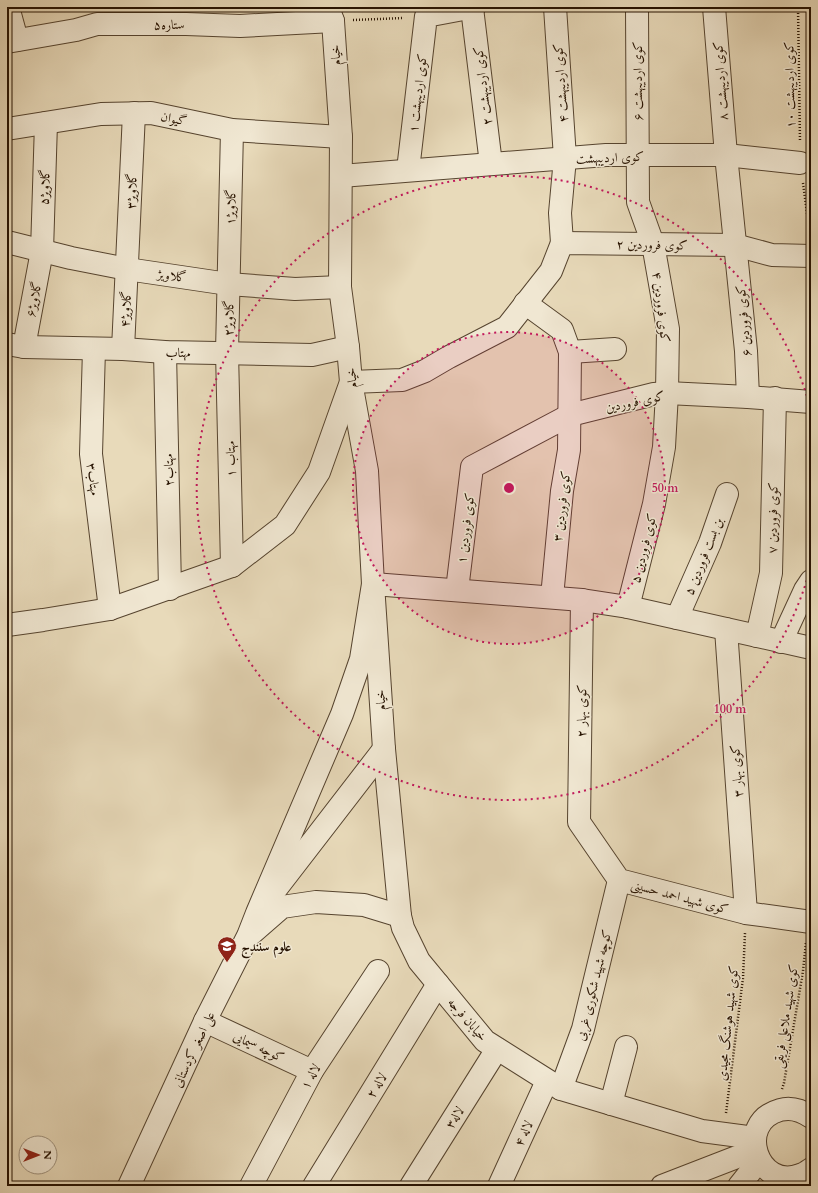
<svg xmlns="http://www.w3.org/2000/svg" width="818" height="1193" viewBox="0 0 818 1193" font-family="Cardo,Amiri,serif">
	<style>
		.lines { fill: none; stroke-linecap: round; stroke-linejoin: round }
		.minor-casing { stroke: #56442f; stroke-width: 24 }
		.path { stroke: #261201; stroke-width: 2.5; stroke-dasharray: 1 2; stroke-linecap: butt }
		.minor { stroke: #f0e7d2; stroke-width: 22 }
		.ring { fill: none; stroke: #c2185b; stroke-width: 2; stroke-dasharray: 2 4 }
		.labels { text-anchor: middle; stroke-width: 3; stroke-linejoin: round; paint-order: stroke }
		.street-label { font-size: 13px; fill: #261201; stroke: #f0e7d2 }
		.poi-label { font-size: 13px; font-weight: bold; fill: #261201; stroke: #f0e7d2; text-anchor: start }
		.centre { fill: #c2185b; stroke: #f0e7d2; stroke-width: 2 }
		.ring-label { font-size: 12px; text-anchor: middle; font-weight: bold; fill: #c2185b; stroke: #f0e7d2; stroke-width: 3; stroke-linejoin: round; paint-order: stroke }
	</style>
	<rect width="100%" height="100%" fill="#e8daba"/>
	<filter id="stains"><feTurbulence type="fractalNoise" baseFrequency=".005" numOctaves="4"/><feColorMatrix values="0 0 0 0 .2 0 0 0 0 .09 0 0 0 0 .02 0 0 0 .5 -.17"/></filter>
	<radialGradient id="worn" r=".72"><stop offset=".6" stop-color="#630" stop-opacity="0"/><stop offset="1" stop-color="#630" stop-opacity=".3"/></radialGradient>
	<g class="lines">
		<defs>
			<g id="minor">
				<polyline points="8,7 17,40"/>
				<polyline points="328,7 333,21 341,137 340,287 348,347 351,382 367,471 373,584 384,749 400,916 403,928 419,961 485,1041 561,1089 702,1131 755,1138"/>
				<polyline points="555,7 565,158 560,213 562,243"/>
				<polyline points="714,7 726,155 746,351 748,397"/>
				<polyline points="472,8 491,164"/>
				<polyline points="7,42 76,30 97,24 186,24 240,26 333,21"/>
				<polyline points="7,129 101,114 151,113 232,130 341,137"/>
				<polyline points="408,170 426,16 474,7"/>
				<polyline points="341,176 606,155 726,155 800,163"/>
				<polyline points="7,242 71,258 127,269 228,284 295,289 340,287"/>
				<polyline points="525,303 562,330 570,352 569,450 562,491 552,597"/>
				<polyline points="7,344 24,347 123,349 165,352 312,355 348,347"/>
				<polyline points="24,347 42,251 46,123"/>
				<polyline points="94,349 91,454 110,609"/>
				<polyline points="123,349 134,113"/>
				<polyline points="165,352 170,589"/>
				<polyline points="570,352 615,349"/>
				<polyline points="232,566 227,352 232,130"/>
				<polyline points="457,590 472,467 570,415 654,394 667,393 748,397 811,402"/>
				<polyline points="582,600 579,822 619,880 746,913 811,922"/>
				<polyline points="628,607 654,504 664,447 667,393 668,329 653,244 638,202 637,7"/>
				<polyline points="677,618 710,543 727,494"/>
				<polyline points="7,625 43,620 110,609 232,566 285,525 319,472 351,382 402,380 425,371 449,357 507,327 551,271 562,243 735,245 772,255 811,256"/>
				<polyline points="726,629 746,913"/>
				<polyline points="757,636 771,573 775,398"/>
				<polyline points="781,642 805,590 811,581"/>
				<polyline points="276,889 384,749"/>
				<polyline points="251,934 282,907 316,902 364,905 400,916"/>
				<polyline points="205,1021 312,1071"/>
				<polyline points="561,1089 583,1029 619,880"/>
				<polyline points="611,1104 626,1047"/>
				<path d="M811,1117C801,1110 791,1107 780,1110C734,1123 758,1191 800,1175C804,1174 808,1171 811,1169"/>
				<polyline points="129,1186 205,1021 248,936 257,913 342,714 361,659 373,584 582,600 628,607 811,648"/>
				<polyline points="251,1186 312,1071 378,971"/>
				<polyline points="314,1186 438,984"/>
				<polyline points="411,1186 497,1049"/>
				<polyline points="499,1186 547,1081"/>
				<polyline points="662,1186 755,1150"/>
				<polyline points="739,1186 759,1161"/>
			</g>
		</defs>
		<use href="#minor" class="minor-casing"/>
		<g class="path">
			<polyline points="798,7 800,142"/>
			<polyline points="353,20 404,18"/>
			<polyline points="803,183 810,236"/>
			<polyline points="782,1089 784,1083 803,971 806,942"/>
			<polyline points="726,1113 743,978 745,933"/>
		</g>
		<use href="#minor" class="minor"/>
	</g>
	<circle cx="509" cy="488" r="156" fill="#c2185b" fill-opacity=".12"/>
	<g class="ring">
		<circle cx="509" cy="488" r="156"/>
		<path d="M810 569A312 312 0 1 1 810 407"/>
	</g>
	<defs>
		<symbol id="school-pin" viewBox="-11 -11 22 30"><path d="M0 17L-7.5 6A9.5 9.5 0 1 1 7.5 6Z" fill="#8f2418" stroke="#f0e7d2"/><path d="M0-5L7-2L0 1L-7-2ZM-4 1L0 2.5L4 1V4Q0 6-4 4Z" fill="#fff"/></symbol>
	</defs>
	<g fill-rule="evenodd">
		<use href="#school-pin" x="216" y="935" width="22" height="30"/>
	</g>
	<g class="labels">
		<g class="street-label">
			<text transform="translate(169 24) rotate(-1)" y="5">ستاره۵</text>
			<text transform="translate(335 55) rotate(-94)" y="5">خیام</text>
			<text transform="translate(637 81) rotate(-90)" y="5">کوی اردیبهشت ۶</text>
			<text transform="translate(720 81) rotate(-94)" y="5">کوی اردیبهشت ۸</text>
			<text transform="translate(560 83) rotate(-94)" y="5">کوی اردیبهشت ۴</text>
			<text transform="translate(789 85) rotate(-91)" y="5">کوی اردیبهشت ۱۰</text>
			<text transform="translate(482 86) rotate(-97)" y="5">کوی اردیبهشت ۲</text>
			<text transform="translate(417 93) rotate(-83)" y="5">کوی اردیبهشت ۱</text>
			<text transform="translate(174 118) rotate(12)" y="5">گیوان</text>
			<text transform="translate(610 157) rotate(-2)" y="5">کوی اردیبهشت</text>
			<text transform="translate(44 187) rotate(-88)" y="5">گلاویژ۵</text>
			<text transform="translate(131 191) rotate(-88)" y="5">گلاویژ۳</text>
			<text transform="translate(230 207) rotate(-89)" y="5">گلاویژ۱</text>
			<text transform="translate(652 244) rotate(1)" y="5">کوی فروردین ۲</text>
			<text transform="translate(172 275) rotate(8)" y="5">گلاویژ</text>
			<text transform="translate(33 299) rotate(-79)" y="5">گلاویژ۶</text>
			<text transform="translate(662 307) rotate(83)" y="5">کوی فروردین ۴</text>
			<text transform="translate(125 309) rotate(-87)" y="5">گلاویژ۴</text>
			<text transform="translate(228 318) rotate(-89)" y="5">گلاویژ۲</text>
			<text transform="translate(743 321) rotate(-95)" y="5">کوی فروردین ۶</text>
			<text transform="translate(178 352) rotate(1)" y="5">مهتاب</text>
			<text transform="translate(351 378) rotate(-97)" y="5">خیام</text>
			<text transform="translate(635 401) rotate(-12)" y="5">کوی فروردین</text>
			<text transform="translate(230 459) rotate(-91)" y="5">مهتاب ۱</text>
			<text transform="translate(168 470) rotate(-91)" y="5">مهتاب۲</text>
			<text transform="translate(94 479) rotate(83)" y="5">مهتاب۳</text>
			<text transform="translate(561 506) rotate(-83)" y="5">کوی فروردین ۳</text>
			<text transform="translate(772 518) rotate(-89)" y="5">کوی فروردین ۷</text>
			<text transform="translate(465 528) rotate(-83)" y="5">کوی فروردین ۱</text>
			<text transform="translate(643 548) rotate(-76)" y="5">کوی فروردین ۵</text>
			<text transform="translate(703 556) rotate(-68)" y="5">بن بست فروردین ۵</text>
			<text transform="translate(380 700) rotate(-94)" y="5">خیام</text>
			<text transform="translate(581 711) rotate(-89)" y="5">کوی بهار ۲</text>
			<text transform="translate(736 771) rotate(-94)" y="5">کوی بهار ۳</text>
			<text transform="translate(680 896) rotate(15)" y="5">کوی شهید احمد حسینی</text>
			<text transform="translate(593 985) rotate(-76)" y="5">کوچه شهید شکوری غربی</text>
			<text transform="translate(785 1016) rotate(-81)" y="5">کوی شهید ملاعلی فریقی</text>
			<text transform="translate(468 1019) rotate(49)" y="5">خیابان فرجه</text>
			<text transform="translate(727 1023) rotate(-84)" y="5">کوی شهید هوشنگ مجیدی</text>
			<text transform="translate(259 1046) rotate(25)" y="5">کوچه سیمایی</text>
			<text transform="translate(193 1049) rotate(-65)" y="5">علی اصغر کردستانی</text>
			<text transform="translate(310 1076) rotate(-60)" y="5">لاله ۱</text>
			<text transform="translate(376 1085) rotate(-58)" y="5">لاله ۲</text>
			<text transform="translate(454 1117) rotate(-58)" y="5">لاله۳</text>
			<text transform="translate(523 1133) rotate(-65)" y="5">لاله ۴</text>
		</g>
		<g class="poi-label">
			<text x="241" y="951">علوم سنندج</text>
		</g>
	</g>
	<circle cx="509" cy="488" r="6" class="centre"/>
	<g class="ring-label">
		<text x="665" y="492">50 m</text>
		<text x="730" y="713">100 m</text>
	</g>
	<rect width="818" height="1193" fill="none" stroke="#e8daba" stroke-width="24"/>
	<rect x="8" y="8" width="802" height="1177" fill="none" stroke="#261201" stroke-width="2"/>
	<rect x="12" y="12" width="794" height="1169" fill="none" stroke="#261201"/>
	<g transform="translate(38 1155) rotate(90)"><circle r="19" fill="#f0e7d2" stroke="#9f927e"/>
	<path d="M0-3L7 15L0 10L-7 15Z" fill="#8f2418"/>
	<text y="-6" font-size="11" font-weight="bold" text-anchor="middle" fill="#261201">N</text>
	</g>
	<rect width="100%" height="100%" filter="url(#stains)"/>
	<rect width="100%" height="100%" fill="url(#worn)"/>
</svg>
